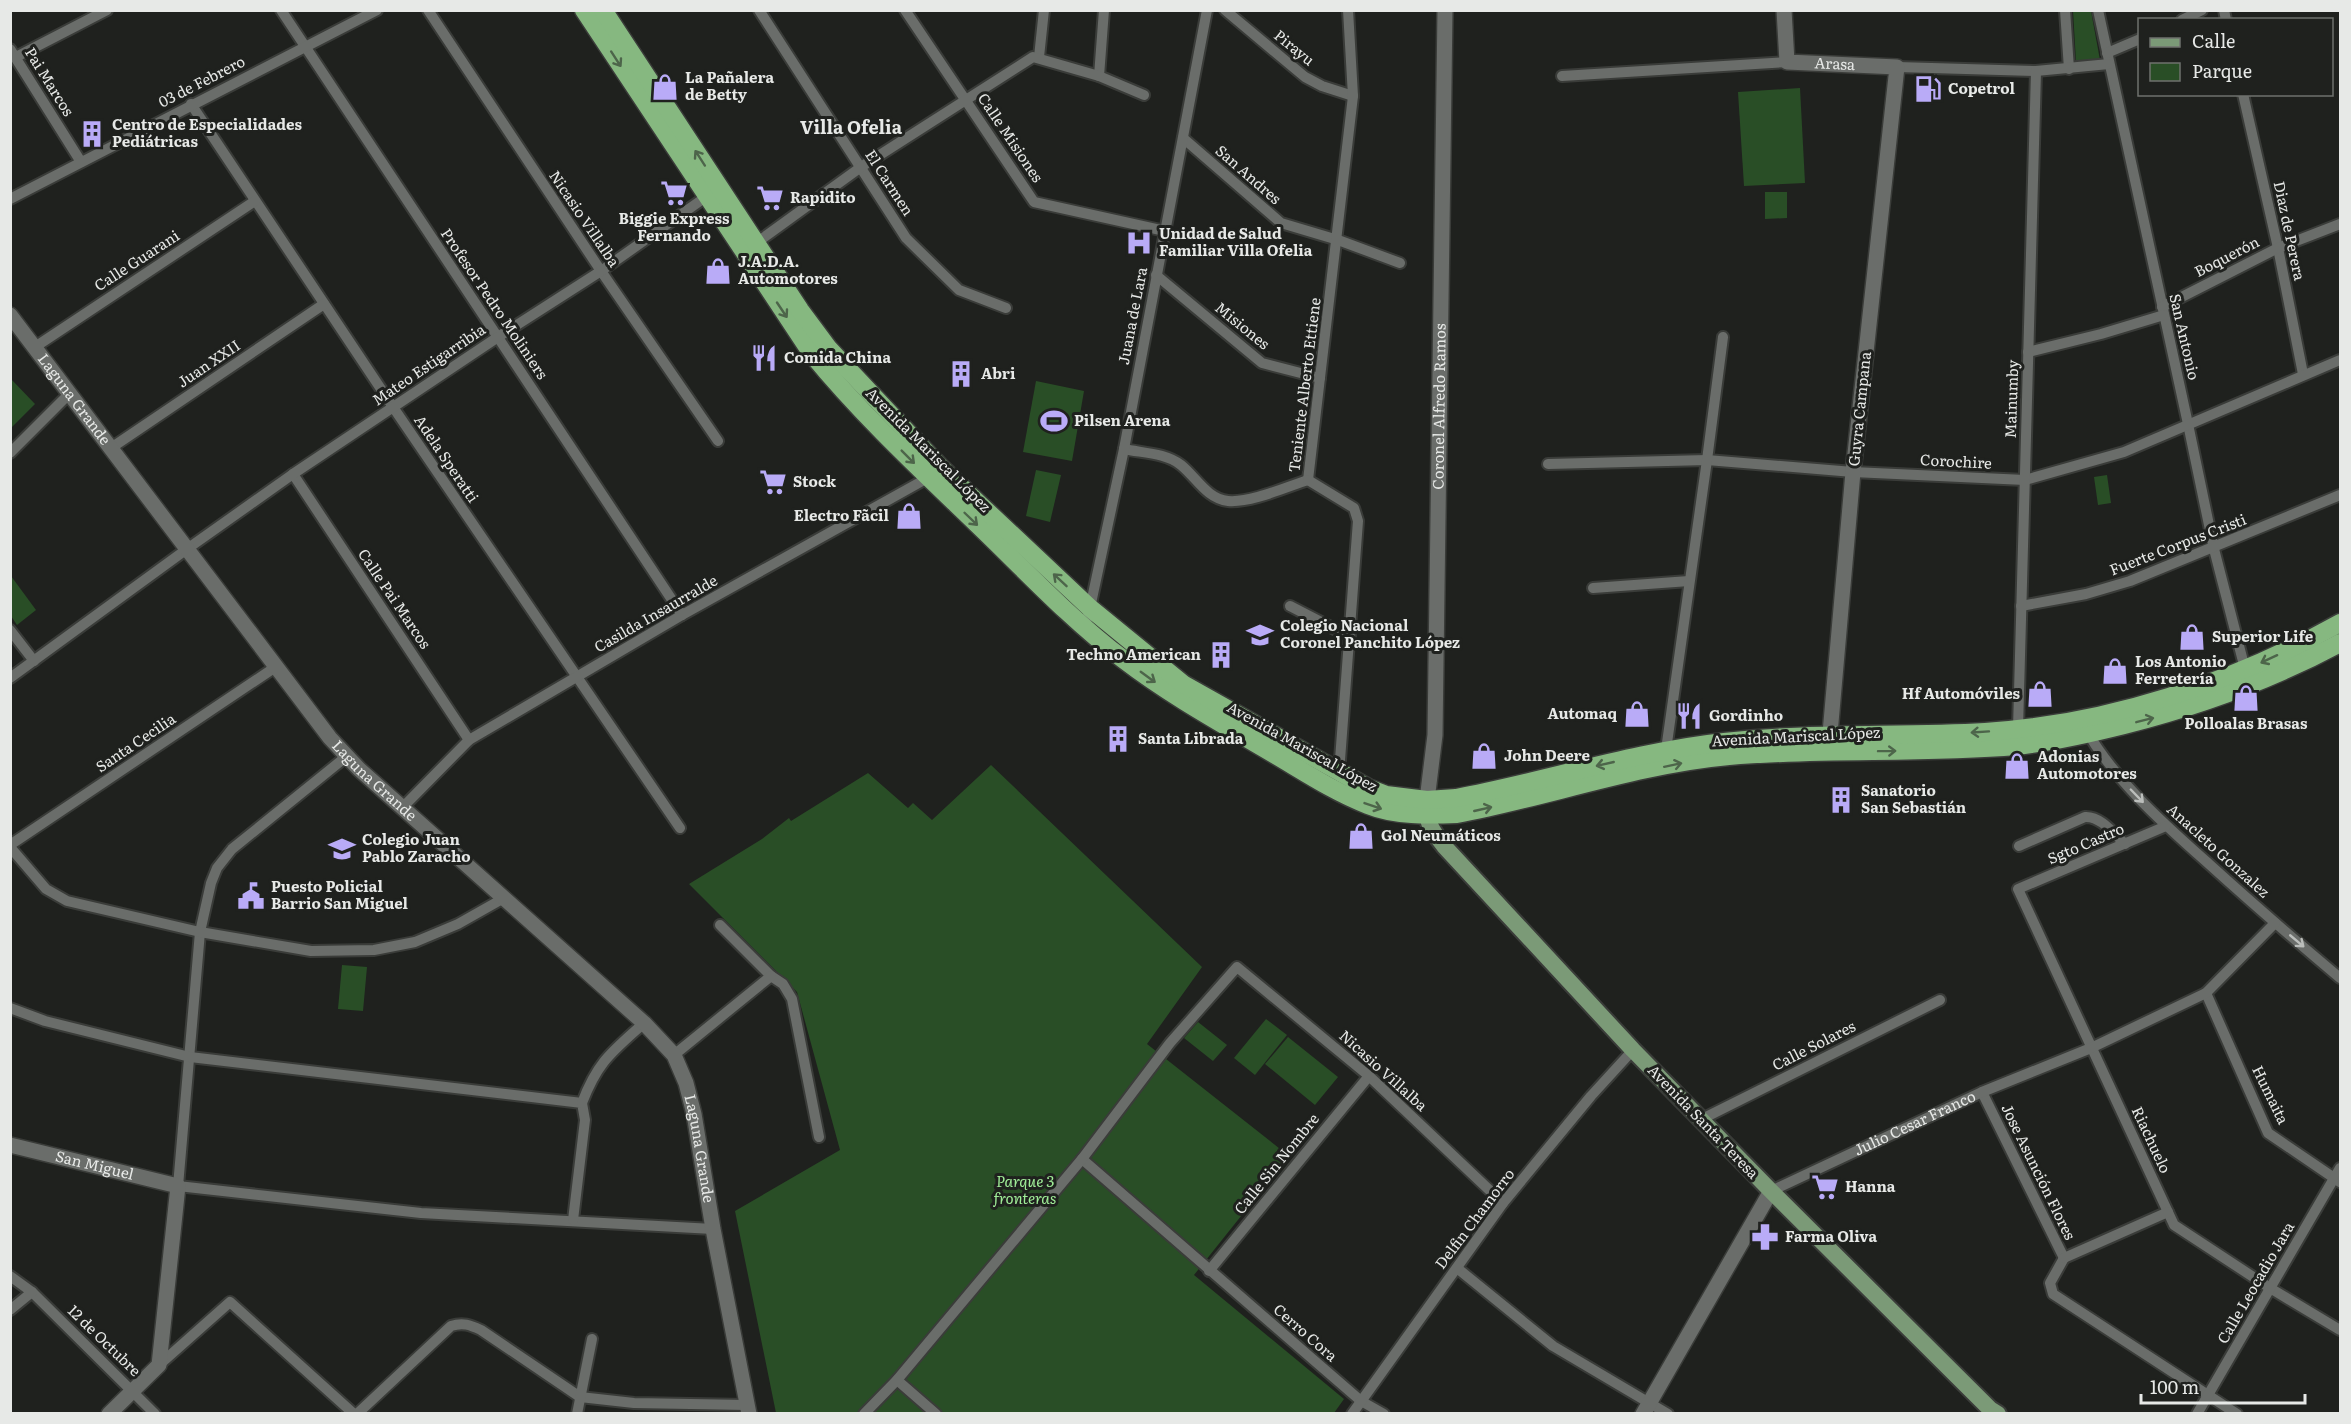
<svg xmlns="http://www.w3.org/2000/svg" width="2351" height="1424" viewBox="0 0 2351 1424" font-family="Literata,serif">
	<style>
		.green { fill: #294e26 }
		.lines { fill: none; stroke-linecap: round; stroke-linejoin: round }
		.street-casing { stroke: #3a3c39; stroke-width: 14 }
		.secondary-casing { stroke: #3a3c39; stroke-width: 18 }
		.primary-casing { stroke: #3a3c39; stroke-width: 20 }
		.highway-casing { stroke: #3a3c39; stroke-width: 21 }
		.street { stroke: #6a6d6a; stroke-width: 10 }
		.secondary { stroke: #6a6d6a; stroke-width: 15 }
		.primary { stroke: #7b9a77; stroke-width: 16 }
		.highway { stroke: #86b880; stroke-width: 18 }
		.oneway { stroke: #4d654a }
		.oneway2 { stroke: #bbbebb }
		.labels { text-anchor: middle; stroke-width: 6; stroke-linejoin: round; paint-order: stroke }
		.street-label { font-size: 15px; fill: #e7e9e7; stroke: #1f211e }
		.poi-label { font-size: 15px; font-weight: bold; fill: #e7e9e7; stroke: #1f211e; text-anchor: start }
		.park-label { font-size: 15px; font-style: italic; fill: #a0ee98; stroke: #1f211e }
		.quarter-label { font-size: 18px; font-weight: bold; fill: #e7e9e7; stroke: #1f211e }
	</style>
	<rect width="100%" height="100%" fill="#1f211e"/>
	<g class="green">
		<polygon points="2073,11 2091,11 2100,60 2076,62"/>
		<polygon points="1800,88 1805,183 1744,186 1738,92"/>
		<polygon points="1765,192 1787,192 1787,218 1765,219"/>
		<polygon points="11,379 35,404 11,428"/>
		<polygon points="1036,381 1084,391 1072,461 1023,452"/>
		<polygon points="1036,470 1061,475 1050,522 1026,516"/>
		<polygon points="2107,475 2111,503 2098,505 2094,477"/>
		<polygon points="11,576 36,610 17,625 11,616"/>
		<polygon points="991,765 1202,967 1147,1044 1289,1156 1194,1275 1344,1399 1334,1413 776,1413 735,1211 840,1150 797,992 689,884 762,839 789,818 791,821 868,773 908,808 913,803 932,820"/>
		<polygon points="342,965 367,967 363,1011 338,1009"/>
		<polygon points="1266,1019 1287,1035 1255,1075 1234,1058"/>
		<polygon points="1198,1022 1227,1045 1213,1061 1184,1038"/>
		<polygon points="1288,1037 1338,1077 1315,1105 1265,1064"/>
	</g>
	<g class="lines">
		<defs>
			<g id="street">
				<polyline points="281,10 682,615"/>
				<polyline points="428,10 601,271 718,441"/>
				<polyline points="759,10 906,238 959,290 1006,308"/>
				<polyline points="905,10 1034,202 1165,231"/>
				<polyline points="1225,10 1305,77 1322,86 1353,96"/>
				<polyline points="2065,10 2069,69"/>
				<polyline points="2098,10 2188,424 2214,549 2245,669"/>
				<polyline points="2224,10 2226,20"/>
				<polyline points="2182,20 2202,10"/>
				<polyline points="10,49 81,162"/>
				<polyline points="2107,53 2140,39"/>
				<polyline points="16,57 107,10"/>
				<polyline points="1039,57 1044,10"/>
				<polyline points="1897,67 2036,71 2109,64"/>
				<polyline points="1099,76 1104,10"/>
				<polyline points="1562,76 1787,62"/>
				<polyline points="2243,94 2278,248 2303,374"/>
				<polyline points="191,104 393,407 680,828"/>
				<polyline points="1183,138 1281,223 1338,240 1400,263"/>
				<polyline points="10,199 377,10"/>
				<polyline points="752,246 861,167 1033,57 1099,76 1144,95"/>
				<polyline points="1156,275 1262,363 1320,378"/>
				<polyline points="2162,307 2278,248 2340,224"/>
				<polyline points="35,347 255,201"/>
				<polyline points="2028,352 2101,334 2164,315"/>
				<polyline points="111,448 324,304"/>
				<path d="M1124,449C1143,453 1166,453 1181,465C1196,477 1207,499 1228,501C1251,503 1286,487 1308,480"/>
				<polyline points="10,453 70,393"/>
				<polyline points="1548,464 1707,460 1853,472 2025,480 2124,452 2340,360"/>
				<polyline points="293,474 469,740"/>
				<polyline points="1308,480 1353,96 1348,10"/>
				<polyline points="1308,480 1354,508 1358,521 1339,773"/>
				<polyline points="1593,588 1689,581"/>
				<polyline points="1290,606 1350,637"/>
				<polyline points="2021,606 2086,594 2130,581 2340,495"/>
				<polyline points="1085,626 1090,608 1124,449 1207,10"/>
				<polyline points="10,630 34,661"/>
				<polyline points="10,678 187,549 293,474 498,337 601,271 710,194"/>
				<polyline points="2018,729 2036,71"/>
				<path d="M2086,730C2117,783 2164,824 2209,864C2252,903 2296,941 2340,978"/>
				<polyline points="1666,750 1707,460 1723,337"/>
				<polyline points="347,756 232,849 217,868 211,883 200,932 178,1186 421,1213 713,1229"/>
				<polyline points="402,808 469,740 682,615 933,475"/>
				<polyline points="2166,826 2018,889 2174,1225 2270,1288 2340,1330"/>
				<polyline points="10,845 277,666"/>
				<path d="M2019,846L2085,817C2101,816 2114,834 2125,844"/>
				<polyline points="10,847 46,889 67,901 200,932 311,951 374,950 415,942 458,924 504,898"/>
				<polyline points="720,925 771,976 783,984 792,999 819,1137"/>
				<polyline points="2206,993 2268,1133 2340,1182"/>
				<polyline points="10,1008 45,1021 190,1057 582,1103 585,1120 573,1220"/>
				<polyline points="674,1055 771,976"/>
				<polyline points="1982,1092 2064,1258"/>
				<path d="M582,1103C598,1061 612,1052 644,1023"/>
				<polyline points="1702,1119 1940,1000"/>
				<polyline points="1082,1159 1361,1401 1384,1414"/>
				<path id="s1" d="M1771,1191L1982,1092L2091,1048L2206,993L2275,923"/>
				<polyline points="2064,1258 2050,1283 2053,1294 2237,1414"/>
				<polyline points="2064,1258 2168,1212"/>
				<polyline points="1457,1268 1553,1346 1668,1414"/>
				<polyline points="1209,1271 1369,1076"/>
				<polyline points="10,1276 32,1292 155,1414"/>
				<polyline points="10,1310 32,1292"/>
				<polyline points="159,1365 230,1302 354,1414"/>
				<polyline points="897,1380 936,1414"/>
				<path d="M357,1414L451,1326C463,1322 470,1325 481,1330L580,1397L634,1403L747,1405"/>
				<polyline points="577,1414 592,1339"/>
				<polyline points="864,1414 897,1380 1082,1159 1170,1043 1237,967 1369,1076 1503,1203"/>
				<polyline points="1352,1414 1503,1203 1591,1096 1633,1050"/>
				<polyline points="2197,1414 2340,1168"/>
			</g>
			<g id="secondary">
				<path id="s2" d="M1784,10L1787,62L1897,67L1853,472L1829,745"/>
				<path id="s3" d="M10,315L330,738L359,769L644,1023L674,1055L686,1083L694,1114L713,1229L749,1414"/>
				<path id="s4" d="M1427,800L1435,735L1445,10"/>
				<path id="s5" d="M10,1145L178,1186L159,1365L109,1414"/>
				<polyline points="1643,1414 1771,1191"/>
			</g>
			<path id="primary" d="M1427,803C1425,822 1433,832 1444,846L1633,1050L1771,1191L1990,1409L1998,1414"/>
			<g id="highway">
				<path d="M584,10L812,354C862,415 920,469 976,523C1024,569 1070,619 1123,659C1170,695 1221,723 1272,753C1303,771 1334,792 1368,805C1395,816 1428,815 1457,814C1547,797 1639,764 1729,756C1825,748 1921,754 2016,746C2053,742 2088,734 2124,725C2199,706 2271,680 2340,643"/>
				<path d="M603,10L800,310L829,349L941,468L1090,608L1183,684L1368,788L1386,795L1427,800L1456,798C1546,781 1633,752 1724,742C1811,732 1898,737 1985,732C2109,724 2232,683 2340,623"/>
			</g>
		</defs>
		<use href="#street" class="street-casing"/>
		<use href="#secondary" class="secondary-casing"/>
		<use href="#primary" class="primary-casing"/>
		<use href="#highway" class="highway-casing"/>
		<use href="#street" class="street"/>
		<use href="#secondary" class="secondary"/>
		<use href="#primary" class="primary"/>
		<use href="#highway" class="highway"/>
	</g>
	<defs><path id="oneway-shaft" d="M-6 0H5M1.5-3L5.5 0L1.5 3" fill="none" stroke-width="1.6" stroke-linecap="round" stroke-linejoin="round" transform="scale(1.5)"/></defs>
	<g class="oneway">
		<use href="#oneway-shaft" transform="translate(616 59) rotate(57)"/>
		<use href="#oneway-shaft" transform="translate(700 158) rotate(-123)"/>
		<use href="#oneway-shaft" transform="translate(782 310) rotate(56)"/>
		<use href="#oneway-shaft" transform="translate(908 457) rotate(45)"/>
		<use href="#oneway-shaft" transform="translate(971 519) rotate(44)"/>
		<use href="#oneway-shaft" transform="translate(1060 580) rotate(-137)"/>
		<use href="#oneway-shaft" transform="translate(2269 659) rotate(155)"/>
		<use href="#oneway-shaft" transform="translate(1148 677) rotate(36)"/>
		<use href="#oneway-shaft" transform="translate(2145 720) rotate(-14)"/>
		<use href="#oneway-shaft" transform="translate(1980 732) rotate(176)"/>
		<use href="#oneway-shaft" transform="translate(1887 751) rotate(-1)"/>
		<use href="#oneway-shaft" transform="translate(1605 764) rotate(167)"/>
		<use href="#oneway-shaft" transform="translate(1673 765) rotate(-12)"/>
		<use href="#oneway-shaft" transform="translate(1373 806) rotate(19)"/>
		<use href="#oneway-shaft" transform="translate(1483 809) rotate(-13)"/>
	</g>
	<g class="oneway2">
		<use href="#oneway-shaft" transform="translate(2137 796) rotate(46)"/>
		<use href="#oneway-shaft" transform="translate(2297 941) rotate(40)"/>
	</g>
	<defs>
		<symbol id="shop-bare" viewBox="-9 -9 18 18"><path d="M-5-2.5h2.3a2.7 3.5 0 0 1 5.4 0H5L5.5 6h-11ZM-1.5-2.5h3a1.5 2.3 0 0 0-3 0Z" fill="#b9abf7" stroke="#1f211e" stroke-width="2.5" paint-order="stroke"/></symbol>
		<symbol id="fuel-bare" viewBox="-9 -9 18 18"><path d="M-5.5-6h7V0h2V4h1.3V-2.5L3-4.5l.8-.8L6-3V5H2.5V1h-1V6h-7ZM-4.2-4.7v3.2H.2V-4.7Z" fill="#b9abf7" stroke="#1f211e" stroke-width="2.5" paint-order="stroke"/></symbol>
		<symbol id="building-bare" viewBox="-9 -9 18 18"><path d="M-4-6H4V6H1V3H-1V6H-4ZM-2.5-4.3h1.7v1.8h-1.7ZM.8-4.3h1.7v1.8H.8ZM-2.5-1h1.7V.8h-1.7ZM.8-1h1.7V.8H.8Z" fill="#b9abf7" stroke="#1f211e" stroke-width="2.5" paint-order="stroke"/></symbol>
		<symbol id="supermarket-bare" viewBox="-9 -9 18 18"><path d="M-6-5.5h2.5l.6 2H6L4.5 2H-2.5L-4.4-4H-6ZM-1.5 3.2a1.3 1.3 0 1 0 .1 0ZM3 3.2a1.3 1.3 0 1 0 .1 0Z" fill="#b9abf7" stroke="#1f211e" stroke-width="2.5" paint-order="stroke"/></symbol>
		<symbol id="hospital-bare" viewBox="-9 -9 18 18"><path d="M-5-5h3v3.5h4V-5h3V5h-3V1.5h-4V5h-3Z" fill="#b9abf7" stroke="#1f211e" stroke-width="2.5" paint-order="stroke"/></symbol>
		<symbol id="restaurant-bare" viewBox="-9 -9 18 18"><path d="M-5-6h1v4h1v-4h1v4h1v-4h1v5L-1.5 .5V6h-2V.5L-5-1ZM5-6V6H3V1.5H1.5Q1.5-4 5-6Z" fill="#b9abf7" stroke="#1f211e" stroke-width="2.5" paint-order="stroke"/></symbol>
		<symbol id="stadium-bare" viewBox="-9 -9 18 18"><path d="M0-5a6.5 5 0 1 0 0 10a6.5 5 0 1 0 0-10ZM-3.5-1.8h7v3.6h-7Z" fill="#b9abf7" stroke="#1f211e" stroke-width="2.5" paint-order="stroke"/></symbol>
		<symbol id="school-bare" viewBox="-9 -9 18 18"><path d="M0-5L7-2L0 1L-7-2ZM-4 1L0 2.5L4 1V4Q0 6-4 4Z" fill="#b9abf7" stroke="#1f211e" stroke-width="2.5" paint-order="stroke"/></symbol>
		<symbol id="civic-bare" viewBox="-9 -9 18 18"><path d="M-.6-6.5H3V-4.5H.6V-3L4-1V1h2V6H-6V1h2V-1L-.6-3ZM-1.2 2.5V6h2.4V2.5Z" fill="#b9abf7" stroke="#1f211e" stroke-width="2.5" paint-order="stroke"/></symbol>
		<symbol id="pharmacy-bare" viewBox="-9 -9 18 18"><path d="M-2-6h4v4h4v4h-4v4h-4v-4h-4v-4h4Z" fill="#b9abf7" stroke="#1f211e" stroke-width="2.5" paint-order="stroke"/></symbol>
	</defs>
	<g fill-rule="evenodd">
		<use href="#shop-bare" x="646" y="68" width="38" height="38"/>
		<use href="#fuel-bare" x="1909" y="70" width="38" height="38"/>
		<use href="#building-bare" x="73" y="115" width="38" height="38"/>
		<use href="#supermarket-bare" x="655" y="174" width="38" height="38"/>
		<use href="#supermarket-bare" x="751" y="179" width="38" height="38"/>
		<use href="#hospital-bare" x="1120" y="224" width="38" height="38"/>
		<use href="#shop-bare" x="699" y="252" width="38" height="38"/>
		<use href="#restaurant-bare" x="745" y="339" width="38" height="38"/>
		<use href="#building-bare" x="942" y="355" width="38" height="38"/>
		<use href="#stadium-bare" x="1035" y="402" width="38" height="38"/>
		<use href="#supermarket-bare" x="754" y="463" width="38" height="38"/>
		<use href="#shop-bare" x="890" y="497" width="38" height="38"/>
		<use href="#school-bare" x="1241" y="616" width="38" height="38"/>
		<use href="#shop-bare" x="2173" y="618" width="38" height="38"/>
		<use href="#building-bare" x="1202" y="636" width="38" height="38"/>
		<use href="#shop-bare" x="2096" y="652" width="38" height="38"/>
		<use href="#shop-bare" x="2021" y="675" width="38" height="38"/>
		<use href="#shop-bare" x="2227" y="679" width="38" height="38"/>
		<use href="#shop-bare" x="1618" y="695" width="38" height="38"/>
		<use href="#restaurant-bare" x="1670" y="697" width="38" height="38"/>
		<use href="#building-bare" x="1099" y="720" width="38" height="38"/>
		<use href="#shop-bare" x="1465" y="737" width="38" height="38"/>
		<use href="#shop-bare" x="1998" y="747" width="38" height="38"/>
		<use href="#building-bare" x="1822" y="781" width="38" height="38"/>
		<use href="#shop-bare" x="1342" y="817" width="38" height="38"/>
		<use href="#school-bare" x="323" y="830" width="38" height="38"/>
		<use href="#civic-bare" x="232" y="877" width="38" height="38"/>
		<use href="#supermarket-bare" x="1806" y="1168" width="38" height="38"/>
		<use href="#pharmacy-bare" x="1746" y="1218" width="38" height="38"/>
	</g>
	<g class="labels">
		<g class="street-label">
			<text transform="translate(1294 48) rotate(39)" y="5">Pirayu</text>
			<text dy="5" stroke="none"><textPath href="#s2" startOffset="100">Arasa</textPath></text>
			<text transform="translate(49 82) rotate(58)" y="5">Pai Marcos</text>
			<text transform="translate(202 82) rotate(-27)" y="5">03 de Febrero</text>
			<text transform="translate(1010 138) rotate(56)" y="5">Calle Misiones</text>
			<text transform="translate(1248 175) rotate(41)" y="5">San Andres</text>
			<text transform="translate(889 183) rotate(57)" y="5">El Carmen</text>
			<text transform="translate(584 219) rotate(56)" y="5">Nicasio Villalba</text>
			<text transform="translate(2289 231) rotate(78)" y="5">Diaz de Perera</text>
			<text transform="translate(2227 257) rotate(-27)" y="5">Boquerón</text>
			<text transform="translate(137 261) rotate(-33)" y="5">Calle Guarani</text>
			<text transform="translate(494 304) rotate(56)" y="5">Profesor Pedro Moliniers</text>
			<text transform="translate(1133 316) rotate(-79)" y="5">Juana de Lara</text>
			<text transform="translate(1242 326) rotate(39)" y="5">Misiones</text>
			<text transform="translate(2184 337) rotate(77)" y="5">San Antonio</text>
			<text transform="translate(209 364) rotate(-34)" y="5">Juan XXII</text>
			<text transform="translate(429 365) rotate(-34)" y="5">Mateo Estigarribia</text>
			<text transform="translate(1305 385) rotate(-83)" y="5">Teniente Alberto Ettiene</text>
			<text transform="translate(2012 399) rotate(-88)" y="5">Mainumby</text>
			<text dy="5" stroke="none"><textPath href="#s3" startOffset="106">Laguna Grande</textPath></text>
			<text dy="5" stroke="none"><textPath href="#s4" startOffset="394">Coronel Alfredo Ramos</textPath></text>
			<text transform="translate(1860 409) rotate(-84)" y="5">Guyra Campana</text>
			<text transform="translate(928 450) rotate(45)" y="5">Avenida Mariscal López</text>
			<text transform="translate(446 459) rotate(56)" y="5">Adela Speratti</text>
			<text transform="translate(1956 462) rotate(3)" y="5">Corochire</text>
			<text transform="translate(2178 545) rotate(-21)" y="5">Fuerte Corpus Cristi</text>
			<text transform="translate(394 599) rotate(56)" y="5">Calle Pai Marcos</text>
			<text transform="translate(656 614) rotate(-30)" y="5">Casilda Insaurralde</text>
			<text transform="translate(1796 737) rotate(-3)" y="5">Avenida Mariscal López</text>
			<text transform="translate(136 743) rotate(-34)" y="5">Santa Cecilia</text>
			<text transform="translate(1302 747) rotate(29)" y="5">Avenida Mariscal López</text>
			<text dy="5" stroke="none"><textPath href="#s3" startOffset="592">Laguna Grande</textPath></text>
			<text transform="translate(2086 844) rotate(-23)" y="5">Sgto Castro</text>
			<text transform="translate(2218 851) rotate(42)" y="5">Anacleto Gonzalez</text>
			<text transform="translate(1814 1046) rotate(-27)" y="5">Calle Solares</text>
			<text transform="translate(1383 1071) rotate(42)" y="5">Nicasio Villalba</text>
			<text transform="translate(2270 1095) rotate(64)" y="5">Humaita</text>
			<text transform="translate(1703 1122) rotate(46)" y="5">Avenida Santa Teresa</text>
			<text dy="5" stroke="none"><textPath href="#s1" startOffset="159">Julio Cesar Franco</textPath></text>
			<text transform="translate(2151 1140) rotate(65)" y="5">Riachuelo</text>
			<text dy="5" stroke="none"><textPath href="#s3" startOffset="1096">Laguna Grande</textPath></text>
			<text transform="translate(1277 1164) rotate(-51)" y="5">Calle Sin Nombre</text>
			<text dy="5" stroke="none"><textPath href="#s5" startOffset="87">San Miguel</textPath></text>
			<text transform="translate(2038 1172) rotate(64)" y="5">Jose Asunción Flores</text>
			<text transform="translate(1475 1219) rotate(-53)" y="5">Delfin Chamorro</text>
			<text transform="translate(2256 1283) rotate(-60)" y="5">Calle Leocadio Jara</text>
			<text transform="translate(1305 1333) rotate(41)" y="5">Cerro Cora</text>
			<text transform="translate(104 1341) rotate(44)" y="5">12 de Octubre</text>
		</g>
		<g class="poi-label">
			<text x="685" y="83">La Pañalera<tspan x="685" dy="17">de Betty</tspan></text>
			<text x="1948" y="94">Copetrol</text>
			<text x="112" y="130">Centro de Especialidades<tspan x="112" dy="17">Pediátricas</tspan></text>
			<text x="790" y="203">Rapidito</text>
			<text x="674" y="224" text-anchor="middle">Biggie Express<tspan x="674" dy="17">Fernando</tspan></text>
			<text x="1159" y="239">Unidad de Salud<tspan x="1159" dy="17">Familiar Villa Ofelia</tspan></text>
			<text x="738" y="267">J.A.D.A.<tspan x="738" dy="17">Automotores</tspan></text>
			<text x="784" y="363">Comida China</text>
			<text x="981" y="379">Abri</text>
			<text x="1074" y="426">Pilsen Arena</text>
			<text x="793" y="487">Stock</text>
			<text x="889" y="521" text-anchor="end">Electro Fãcil</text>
			<text x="1280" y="631">Colegio Nacional<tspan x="1280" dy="17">Coronel Panchito López</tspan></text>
			<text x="2212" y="642">Superior Life</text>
			<text x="1201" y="660" text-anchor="end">Techno American</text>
			<text x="2135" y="667">Los Antonio<tspan x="2135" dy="17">Ferretería</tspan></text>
			<text x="2020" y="699" text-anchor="end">Hf Automóviles</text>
			<text x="1617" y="719" text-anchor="end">Automaq</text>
			<text x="1709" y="721">Gordinho</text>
			<text x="2246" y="729" text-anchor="middle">Polloalas Brasas</text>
			<text x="1138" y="744">Santa Librada</text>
			<text x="1504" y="761">John Deere</text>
			<text x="2037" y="762">Adonias<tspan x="2037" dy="17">Automotores</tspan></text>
			<text x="1861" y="796">Sanatorio<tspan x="1861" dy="17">San Sebastián</tspan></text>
			<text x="1381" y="841">Gol Neumáticos</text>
			<text x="362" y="845">Colegio Juan<tspan x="362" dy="17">Pablo Zaracho</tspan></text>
			<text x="271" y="892">Puesto Policial<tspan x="271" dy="17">Barrio San Miguel</tspan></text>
			<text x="1845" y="1192">Hanna</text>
			<text x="1785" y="1242">Farma Oliva</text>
		</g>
		<g class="park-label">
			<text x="1025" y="1187">Parque 3<tspan x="1025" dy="17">fronteras</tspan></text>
		</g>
		<g class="quarter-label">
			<text x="851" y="134">Villa Ofelia</text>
		</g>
	</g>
	<rect width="2351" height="1424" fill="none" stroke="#e7e9e7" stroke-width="24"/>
	<rect x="2138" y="18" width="195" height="78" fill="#1f211e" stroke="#6f716e" stroke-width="1.5"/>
	<rect x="2150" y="38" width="30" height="9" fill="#7b9a77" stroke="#6f716e" stroke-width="1.5"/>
	<text x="2192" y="48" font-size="18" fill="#e7e9e7">Calle</text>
	<rect x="2150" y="63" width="30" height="18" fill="#294e26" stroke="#6f716e" stroke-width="1.5"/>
	<text x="2192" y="78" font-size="18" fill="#e7e9e7">Parque</text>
	<path d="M2141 1394v9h164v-9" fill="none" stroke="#e7e9e7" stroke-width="3"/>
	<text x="2150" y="1394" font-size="18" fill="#e7e9e7" stroke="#1f211e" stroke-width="4.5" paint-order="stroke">100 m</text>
</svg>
